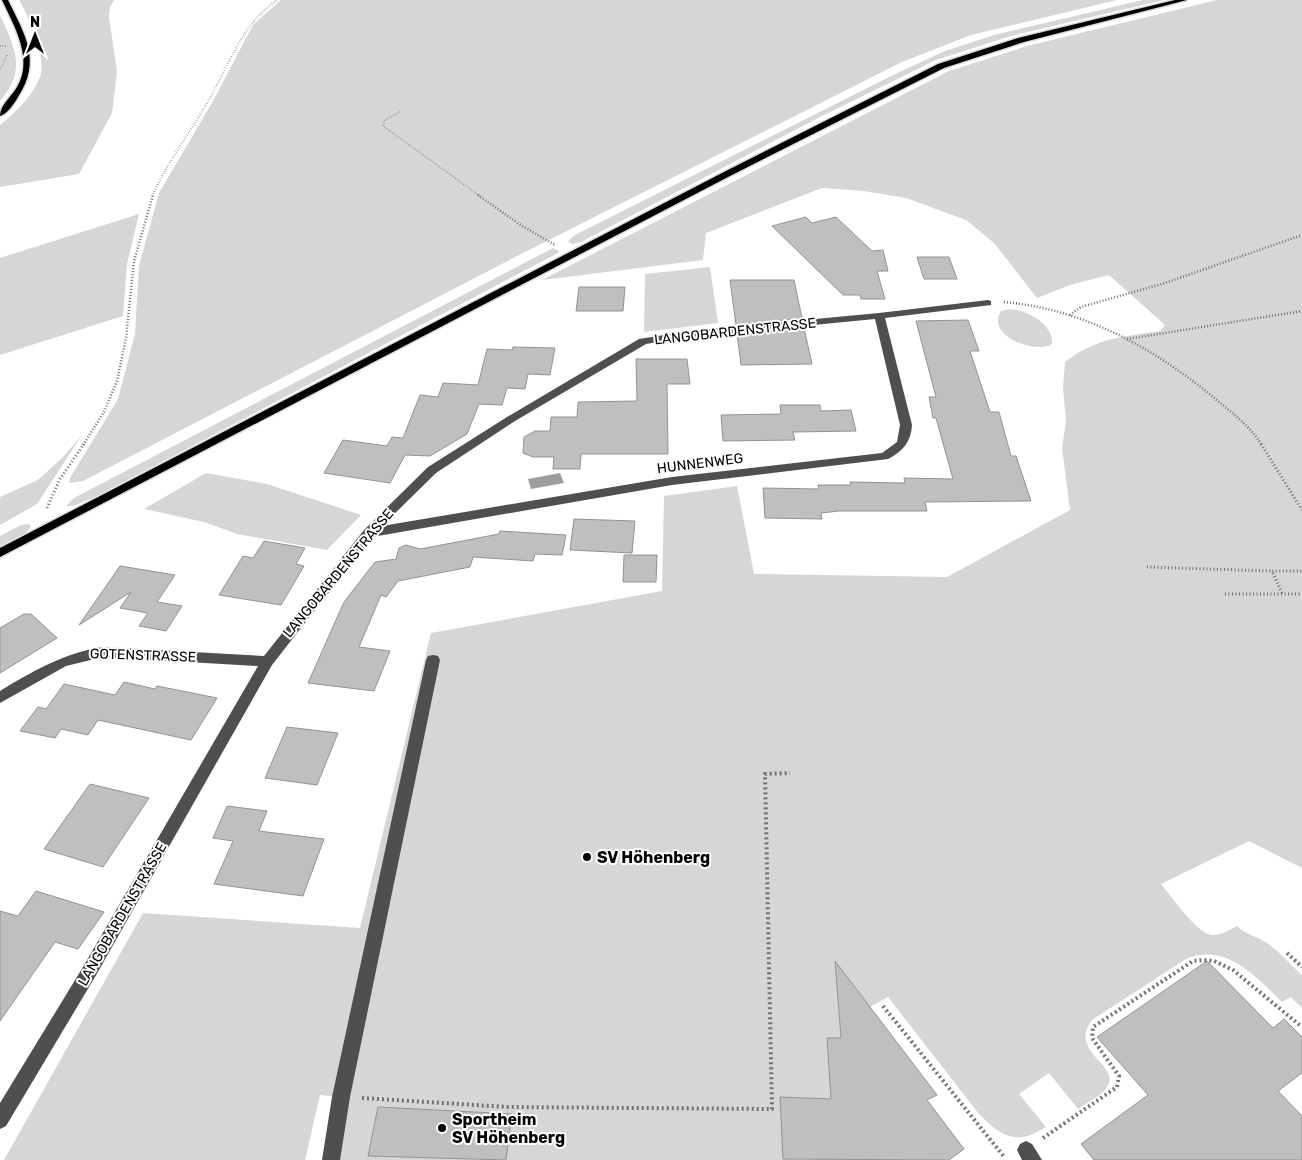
<svg xmlns="http://www.w3.org/2000/svg" width="1302" height="1160" viewBox="0 0 1302 1160" font-family="Rubik,sans-serif">
	<style>
		.green { fill: #d6d6d6 }
		.water { fill: #9d9d9d }
		.building { fill: #bfbfbf; stroke: #939393 }
		.lines { fill: none; stroke-linecap: round; stroke-linejoin: round }
		.major-casing { stroke: #dbdbdb; stroke-width: 3 }
		.path-far3 { stroke: #717171; stroke-width: 2; stroke-dasharray: 0.5 2; stroke-linecap: butt }
		.path-far2 { stroke: #717171; stroke-width: 2.5; stroke-dasharray: 1 2; stroke-linecap: butt }
		.path-far1 { stroke: #717171; stroke-width: 3; stroke-dasharray: 1 2.5; stroke-linecap: butt }
		.path { stroke: #717171; stroke-width: 4; stroke-dasharray: 2 3; stroke-linecap: butt }
		.minor { fill: #4f4f4f; fill-rule: evenodd }
		.major { fill: #000; fill-rule: evenodd }
		.poi-dot { fill: #000; stroke: #fff; stroke-width: 2 }
		.labels { text-anchor: middle; stroke-width: 4; stroke-linejoin: round; paint-order: stroke }
		.street-label { font-size: 14px; fill: #000; stroke: #fff }
		.near-poi-label { font-size: 16px; font-weight: bold; fill: #000; stroke: #fff; text-anchor: start }
	</style>
	<rect width="100%" height="100%" fill="#fff"/>
	<g class="green">
		<path d="M19,0H114L110,7L109,18L117,71L112,113L79,174L0,187V125C15,113 33,96 40,77C47,59 29,16 19,0Z"/>
		<polygon points="281,0 1117,0 971,35 902,62 523,253 83,481 69,483 70,478 118,399 135,334 139,266 159,193 213,101 253,25"/>
		<polygon points="1143,0 1164,0 1011,36 936,60 820,117 581,242 572,244 568,241 575,235 891,76 945,51 994,35"/>
		<path d="M1217,0H1302V868L1249,841L1161,884C1172,897 1195,931 1211,935C1220,936 1229,930 1237,926C1246,935 1257,936 1267,943C1280,952 1291,965 1302,975V1008L1291,997L1282,1002C1256,977 1226,942 1186,959L1092,1020C1066,1054 1128,1066 1104,1091C1097,1098 1086,1103 1078,1109L1049,1073L1019,1094L1046,1127C1017,1146 1002,1137 979,1114L888,997L870,1007L835,962L841,1038H827L851,1160H331L341,1097L320,1095L305,1160H4L143,913L360,928L431,633L662,591L664,496L737,486L754,574L947,577L1070,510L1062,448L1066,421L1063,388L1065,362C1096,338 1122,337 1160,331L1165,325L1109,275L1070,285L1037,298L994,243L966,220L906,198L864,191L822,188L706,233L703,260L542,280L949,71L1027,46Z"/>
		<path d="M0,15C15,48 27,71 0,101Z"/>
		<polygon points="139,214 127,264 123,316 0,355 0,258"/>
		<polygon points="553,248 559,251 558,253 95,497 73,506 66,506 74,498"/>
		<polygon points="710,267 718,323 644,332 645,274"/>
		<path d="M1010,309C1027,310 1054,325 1052,344C1035,355 985,335 1001,311Z"/>
		<polygon points="82,435 37,504 0,525 0,497 38,480 63,457"/>
		<polygon points="206,473 267,484 361,515 327,550 237,534 204,522 144,509"/>
		<polygon points="28,524 31,526 26,533 0,546 0,536 21,525"/>
	</g>
	<polygon class="water" points="560,473 564,483 531,489 528,479"/>
	<g class="building">
		<polygon points="806,217 812,223 836,217 872,251 883,250 888,271 877,271 885,299 861,299 860,295 843,295 772,226"/>
		<polygon points="917,257 949,257 957,279 924,279"/>
		<polygon points="730,280 794,280 802,318 736,325"/>
		<polygon points="579,287 625,287 623,311 576,311"/>
		<polygon points="968,320 979,351 970,351 990,412 999,412 1011,456 1016,456 1031,501 925,502 927,511 839,511 821,513 822,519 765,518 763,488 819,489 818,485 851,485 850,482 905,483 904,478 953,479 936,418 933,418 929,397 936,397 916,321"/>
		<polygon points="804,328 812,364 741,365 737,334"/>
		<polygon points="513,347 555,348 550,375 528,374 525,389 507,388 502,405 479,404 467,434 430,456 405,455 390,483 324,473 343,440 387,446 392,437 403,438 420,395 438,397 443,383 478,385 487,349 512,350"/>
		<polygon points="636,359 687,359 690,384 667,384 668,454 581,454 580,469 553,469 554,457 533,457 523,453 524,437 535,431 550,431 551,417 577,417 578,402 637,401"/>
		<polygon points="780,405 820,405 821,411 851,410 856,431 793,432 795,440 723,441 721,415 781,414"/>
		<polygon points="574,519 635,521 632,553 570,550"/>
		<polygon points="500,531 566,535 562,555 535,554 533,561 473,557 470,567 398,581 386,597 381,595 359,647 390,651 374,691 308,683 344,602 375,562 396,559 399,548 406,545 420,549 499,534"/>
		<polygon points="264,541 305,548 296,564 304,566 281,605 219,595 243,556 253,558"/>
		<polygon points="624,555 657,555 656,582 623,582"/>
		<polygon points="120,566 175,575 157,602 182,606 166,631 139,626 148,613 120,608 131,592 79,625"/>
		<polygon points="24,614 31,614 57,638 0,673 0,628"/>
		<polygon points="124,682 155,689 157,686 217,698 191,740 98,720 88,735 61,729 55,738 20,731 38,707 46,709 64,684 115,695"/>
		<polygon points="287,727 338,733 317,785 265,778"/>
		<polygon points="90,784 149,798 103,867 44,849"/>
		<polygon points="227,806 267,811 259,831 324,839 303,896 214,884 233,841 213,838"/>
		<polygon points="36,891 104,912 78,949 55,942 0,1021 0,911 18,916"/>
		<polygon points="835,961 937,1095 927,1100 964,1149 949,1160 783,1159 780,1097 831,1099 827,1038 841,1038"/>
		<polygon points="1207,961 1273,1028 1284,1019 1302,1037 1302,1073 1278,1091 1302,1116 1302,1160 1094,1160 1081,1144 1148,1095 1097,1037"/>
		<polygon points="378,1107 512,1114 506,1160 368,1156"/>
	</g>
	<g class="lines">
		<defs>
			<g id="major">
				<path d="M2,0H8C25,35 42,61 18,97C14,104 7,114 0,116C0,105 11,97 17,87C34,59 14,26 2,0Z"/>
				<polygon points="1175,0 1187,0 1024,42 944,68 728,177 0,557 0,548 722,173 938,64 1018,38"/>
			</g>
		</defs>
		<use href="#major" class="major-casing"/>
		<g class="path-far3">
			<polyline points="0,46 7,46"/>
			<polyline points="0,69 8,54"/>
			<polyline points="400,112 385,120 383,126 480,196"/>
			<path d="M152,196C167,163 189,134 207,103C229,66 240,26 277,0"/>
		</g>
		<g class="path-far2">
			<polyline points="478,195 519,224 555,245"/>
			<path d="M1004,302C1082,309 1153,347 1213,397C1231,412 1249,425 1262,445"/>
			<polyline points="1070,315 1081,307 1165,283 1302,235"/>
			<polyline points="1127,339 1302,311"/>
			<polyline points="83,445 104,412 117,381 126,338 134,261 153,195"/>
		</g>
		<g class="path-far1">
			<polyline points="1261,444 1302,510"/>
			<polyline points="47,508 60,479 84,444"/>
			<polyline points="1147,567 1272,571"/>
			<polyline points="1282,593 1272,571 1302,571"/>
			<polyline points="1225,594 1302,594"/>
		</g>
		<g class="path">
			<polyline points="1287,953 1302,967"/>
			<polyline points="883,1006 1005,1158"/>
			<polyline points="362,1098 508,1107 772,1109 765,774 790,773"/>
			<polyline points="1043,1138 1117,1087 1119,1076 1092,1038 1093,1027 1193,961 1204,960 1214,961 1233,970 1302,1027"/>
		</g>
		<g class="minor">
			<path d="M988,300L991,301V305L885,318L912,425C911,442 903,451 888,459L672,485L372,537L272,665L95,977L6,1126L0,1129V1103L83,967L258,666L103,657L66,666L0,703V691C33,671 64,653 103,647L264,656L364,530L428,467L507,417L639,339L689,331L879,313ZM875,319L900,425L897,442L882,453L672,477L382,526L436,473L515,421L646,344L689,337Z"/>
			<polygon points="433,655 438,656 440,660 350,1097 340,1160 322,1160 332,1097 426,660 428,656"/>
			<polygon points="1026,1141 1032,1144 1042,1160 1022,1160 1017,1150 1020,1144"/>
		</g>
		<use href="#major" class="major"/>
	</g>
	<g class="poi-dot">
		<circle cx="587" cy="857" r="5"/>
		<circle cx="442" cy="1128" r="5"/>
	</g>
	<g class="labels">
		<g class="street-label">
			<text transform="translate(735 331) rotate(-6)" y="5">LANGOBARDENSTRASSE</text>
			<text transform="translate(700 463) rotate(-7)" y="5">HUNNENWEG</text>
			<text transform="translate(338 573) rotate(-50)" y="5">LANGOBARDENSTRASSE</text>
			<text transform="translate(143 655) rotate(2)" y="5">GOTENSTRASSE</text>
			<text transform="translate(122 914) rotate(-60)" y="5">LANGOBARDENSTRASSE</text>
		</g>
		<g class="near-poi-label">
			<text x="597" y="863">SV Höhenberg</text>
			<text x="452" y="1125">Sportheim<tspan x="452" dy="18">SV Höhenberg</tspan></text>
		</g>
	</g>
	<g transform="translate(35 35)" stroke="#ffffff" stroke-width="4" paint-order="stroke">
	<path d="M0-4L9 19L0 12L-9 19Z" fill="#000000"/>
	<text y="-8" font-size="14" font-weight="bold" text-anchor="middle" fill="#000000">N</text>
	</g>
</svg>
